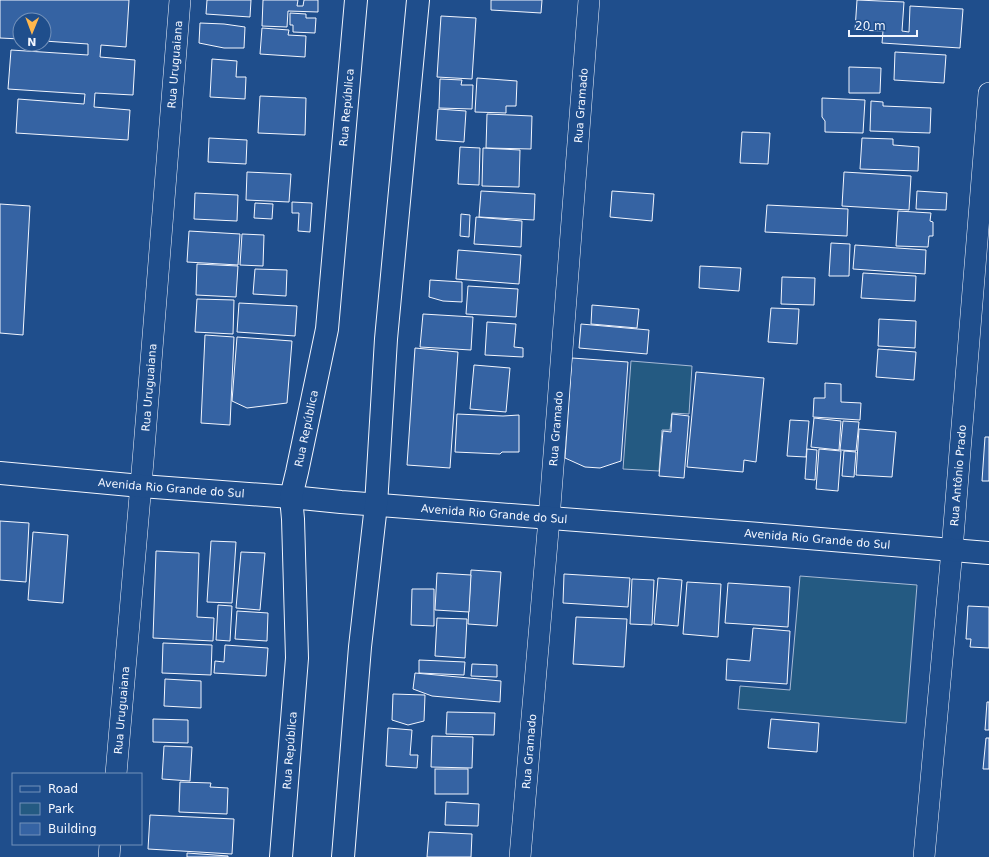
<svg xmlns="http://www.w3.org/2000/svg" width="989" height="857" viewBox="0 0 989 857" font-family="'DejaVu Sans',sans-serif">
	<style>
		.green { fill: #245a82; stroke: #a8bbd7 }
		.building { fill: #3563a3; stroke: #f2f6ff }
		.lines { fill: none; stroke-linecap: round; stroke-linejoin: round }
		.street-casing { stroke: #f2f6ff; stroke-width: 22 }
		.secondary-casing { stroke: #f2f6ff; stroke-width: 24 }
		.street { stroke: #1f4e8c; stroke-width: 21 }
		.secondary { stroke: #1f4e8c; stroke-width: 22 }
		.labels { text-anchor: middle; stroke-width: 3; stroke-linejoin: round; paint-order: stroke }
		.street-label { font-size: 11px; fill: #f2f6ff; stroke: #1f4e8c }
	</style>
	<rect width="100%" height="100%" fill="#1f4e8c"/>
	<g class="green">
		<polygon points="631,361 692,366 689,414 672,413 670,430 662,430 659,471 623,469"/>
		<polygon points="800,576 917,585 906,723 738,709 740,686 790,690"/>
	</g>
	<g class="building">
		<polygon points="0,0 129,0 126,47 101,45 100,57 135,60 133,95 95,93 94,107 130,110 128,140 16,133 18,99 84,104 85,94 8,89 11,50 88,55 88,44 44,41 44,20 20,20 20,39 0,38"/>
		<polygon points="207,0 251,0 250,17 206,14"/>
		<polygon points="263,0 298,0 297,6 303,6 304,0 318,0 318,12 288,11 287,27 262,26"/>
		<polygon points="491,0 542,0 541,13 491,10"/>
		<polygon points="857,0 904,2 902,31 909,32 910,6 963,9 960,48 882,43 883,31 855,30"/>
		<polygon points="290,13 306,14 306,18 316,18 315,33 293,32 293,25 290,25"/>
		<polygon points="441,16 476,18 472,79 437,77"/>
		<polygon points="200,23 224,24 245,27 244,48 224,48 199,43"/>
		<polygon points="262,28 289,30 288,35 306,36 305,57 260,54"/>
		<polygon points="895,52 946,55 944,83 894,80"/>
		<polygon points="212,59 237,61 236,77 246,77 245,99 210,97"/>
		<polygon points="849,67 881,68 880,93 849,93"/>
		<polygon points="477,78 517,81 516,106 506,106 506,113 475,112"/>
		<polygon points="440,79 462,80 461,85 473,85 472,109 439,108"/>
		<polygon points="260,96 306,98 305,135 258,133"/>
		<polygon points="822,98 865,100 863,133 825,132 825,121 822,117"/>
		<polygon points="871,101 883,102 883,106 931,108 930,133 870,131"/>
		<polygon points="438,109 466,111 464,142 436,140"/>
		<polygon points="487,114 532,116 531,149 486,148"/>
		<polygon points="742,132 770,133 768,164 740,163"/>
		<polygon points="209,138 247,140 246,164 208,162"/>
		<polygon points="862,138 893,139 893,145 919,147 918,171 860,169"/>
		<polygon points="460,147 480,148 479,185 458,184"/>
		<polygon points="483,148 520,150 519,187 482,186"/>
		<polygon points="247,172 291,174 289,202 246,200"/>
		<polygon points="844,172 911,176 909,210 842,206"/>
		<polygon points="481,191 535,194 534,220 479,217"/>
		<polygon points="612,191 654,194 652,221 610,217"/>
		<polygon points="917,191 947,193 946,210 916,209"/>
		<polygon points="195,193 238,195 237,221 194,219"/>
		<polygon points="292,202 312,203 310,232 298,231 299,213 292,213"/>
		<polygon points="255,203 273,204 272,219 254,218"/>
		<polygon points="0,204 30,206 23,335 0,333"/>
		<polygon points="767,205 848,209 847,236 765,232"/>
		<polygon points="898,211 931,213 930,221 933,222 933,236 929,236 928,247 896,246"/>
		<polygon points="461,214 470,215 469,237 460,236"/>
		<polygon points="476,217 522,221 521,247 474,244"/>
		<polygon points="189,231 240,234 238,265 187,262"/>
		<polygon points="242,234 264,235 263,266 240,265"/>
		<polygon points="831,243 850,244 849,276 829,276"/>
		<polygon points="855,245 926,250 925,274 853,269"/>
		<polygon points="458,250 521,255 519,284 456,279"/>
		<polygon points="197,264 238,266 236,297 196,295"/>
		<polygon points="700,266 741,268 739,291 699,288"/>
		<polygon points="255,269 287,270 286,296 253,294"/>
		<polygon points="863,273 916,276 915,301 861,298"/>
		<polygon points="782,277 815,278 814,305 781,304"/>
		<polygon points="430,280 462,282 462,302 443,301 429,297"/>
		<polygon points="468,286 518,289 516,317 466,314"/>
		<polygon points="197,299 234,300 233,334 195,332"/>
		<polygon points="239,303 297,306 295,336 237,332"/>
		<polygon points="592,305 639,309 637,328 591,324"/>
		<polygon points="771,308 799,309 797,344 768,342"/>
		<polygon points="423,314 473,317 471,350 420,347"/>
		<polygon points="879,319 916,321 915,348 878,346"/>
		<polygon points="487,322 516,324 514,347 523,348 523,357 485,355"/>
		<polygon points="581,324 649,330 647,354 579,348"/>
		<polygon points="205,335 234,337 230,425 201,423"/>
		<polygon points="237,337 292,341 287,403 247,408 232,401"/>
		<polygon points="415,348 458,352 450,468 407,465"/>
		<polygon points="878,349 916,352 914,380 876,377"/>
		<polygon points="572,358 628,362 621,461 600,468 585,467 565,458"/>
		<polygon points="474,365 510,368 506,412 470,409"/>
		<polygon points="696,372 764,378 756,462 744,460 743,472 687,467"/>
		<polygon points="825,383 841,384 841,402 861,403 860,420 813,417 814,398 825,398"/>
		<polygon points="457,414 503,416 519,415 519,452 502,452 500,454 455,452"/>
		<polygon points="672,414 689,416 684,478 659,476 663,431 671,432"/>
		<polygon points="814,418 841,421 839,450 811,447"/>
		<polygon points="790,420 809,421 806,457 787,456"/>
		<polygon points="843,421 859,422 856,451 840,450"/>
		<polygon points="859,429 896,432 892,477 856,475"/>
		<polygon points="985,437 989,437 989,481 982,481"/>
		<polygon points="807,449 817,450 815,480 805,479"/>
		<polygon points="819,449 841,451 838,491 816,489"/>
		<polygon points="844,451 856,452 854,477 842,476"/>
		<polygon points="0,521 29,523 26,582 0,580"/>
		<polygon points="33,532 68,535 63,603 28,600"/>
		<polygon points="211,541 236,542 232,603 207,602"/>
		<polygon points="156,551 199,553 197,617 214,618 213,641 153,638"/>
		<polygon points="241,552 265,553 260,610 236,608"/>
		<polygon points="471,570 501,572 497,626 468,624"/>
		<polygon points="437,573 471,575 469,612 435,610"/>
		<polygon points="564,574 630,578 628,607 563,603"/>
		<polygon points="658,578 682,580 678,626 654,624"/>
		<polygon points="632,579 654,580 652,625 630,624"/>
		<polygon points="687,582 721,584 718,637 683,634"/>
		<polygon points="728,583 790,587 788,627 725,623"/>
		<polygon points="412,589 434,589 434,626 411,625"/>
		<polygon points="218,605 232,606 230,641 216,640"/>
		<polygon points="968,606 989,607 989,648 970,647 971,639 966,639"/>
		<polygon points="237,611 268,613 267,641 235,639"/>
		<polygon points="576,617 627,619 624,667 573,664"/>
		<polygon points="437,618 467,619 465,658 435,656"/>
		<polygon points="753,628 790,631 787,684 726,680 727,659 750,661"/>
		<polygon points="163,643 212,645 211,675 162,673"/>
		<polygon points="225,645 268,648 266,676 214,673 215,661 224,662"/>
		<polygon points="419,660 465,662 464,675 419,673"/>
		<polygon points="472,664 497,665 497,677 471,676"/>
		<polygon points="415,673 501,681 500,702 432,696 413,689"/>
		<polygon points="165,679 201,681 201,708 164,706"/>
		<polygon points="393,694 425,695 424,721 408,725 392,720"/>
		<polygon points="987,702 989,702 989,730 985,730"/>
		<polygon points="447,712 495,713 494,735 446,734"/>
		<polygon points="153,719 188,720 188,743 153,742"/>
		<polygon points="771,719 819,723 817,752 768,748"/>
		<polygon points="388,728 412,730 410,755 418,755 417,768 386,766"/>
		<polygon points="432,736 473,737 472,768 431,767"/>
		<polygon points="986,738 989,738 989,769 983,769"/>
		<polygon points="164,746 192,747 190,781 162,779"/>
		<rect x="435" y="769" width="33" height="25"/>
		<polygon points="180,782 211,783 210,787 228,788 227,814 179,812"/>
		<polygon points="446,802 479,804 478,826 445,825"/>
		<polygon points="150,815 234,819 232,854 148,849"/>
		<polygon points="429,832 472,834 471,857 427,857"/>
		<polygon points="187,853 228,856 228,857 187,857"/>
	</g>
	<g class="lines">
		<defs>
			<g id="street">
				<path id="s1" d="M116,774L143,461L180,0"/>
				<polyline points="109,857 110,844"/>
				<path id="s2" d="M520,857L549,519L589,0"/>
				<path id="s3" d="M924,857L952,550L989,93"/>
			</g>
			<g id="secondary">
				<path id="s4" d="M0,473L141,486L291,497L341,502L772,535L989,553"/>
				<path id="s5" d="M281,857L297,658L293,519L291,497L297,472L327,329L356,0"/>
				<polyline points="343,857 360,647 376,505 386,339 418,0"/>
			</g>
		</defs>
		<use href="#street" class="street-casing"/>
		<use href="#secondary" class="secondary-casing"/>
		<use href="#street" class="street"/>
		<use href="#secondary" class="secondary"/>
	</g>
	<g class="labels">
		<g class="street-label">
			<text dy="4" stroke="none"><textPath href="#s1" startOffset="712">Rua Uruguaiana</textPath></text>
			<text dy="4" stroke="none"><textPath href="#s2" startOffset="754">Rua Gramado</textPath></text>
			<text dy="4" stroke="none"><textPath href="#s5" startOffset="755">Rua República</textPath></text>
			<text dy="4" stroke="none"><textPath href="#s1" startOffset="388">Rua Uruguaiana</textPath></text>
			<text dy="4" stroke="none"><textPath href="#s5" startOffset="431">Rua República</textPath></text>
			<text dy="4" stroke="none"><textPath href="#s2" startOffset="430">Rua Gramado</textPath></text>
			<text dy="4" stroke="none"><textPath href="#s3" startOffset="383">Rua Antônio Prado</textPath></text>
			<text dy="4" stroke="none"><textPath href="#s4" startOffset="172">Avenida Rio Grande do Sul</textPath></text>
			<text dy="4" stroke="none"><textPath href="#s4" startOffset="496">Avenida Rio Grande do Sul</textPath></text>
			<text dy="4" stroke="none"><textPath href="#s4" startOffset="820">Avenida Rio Grande do Sul</textPath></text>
			<text dy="4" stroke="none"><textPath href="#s1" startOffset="64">Rua Uruguaiana</textPath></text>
			<text dy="4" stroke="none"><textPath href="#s5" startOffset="107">Rua República</textPath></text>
			<text dy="4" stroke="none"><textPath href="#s2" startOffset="106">Rua Gramado</textPath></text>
		</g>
	</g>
	<rect x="12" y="773" width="130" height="72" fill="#1f4e8c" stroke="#7391ba"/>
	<rect x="20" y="786" width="20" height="6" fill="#1f4e8c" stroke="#7391ba"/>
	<text x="48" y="793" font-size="12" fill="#f2f6ff">Road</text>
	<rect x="20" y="803" width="20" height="12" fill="#245a82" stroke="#7391ba"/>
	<text x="48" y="813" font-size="12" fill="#f2f6ff">Park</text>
	<rect x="20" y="823" width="20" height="12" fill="#3563a3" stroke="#7391ba"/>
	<text x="48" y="833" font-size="12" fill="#f2f6ff">Building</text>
	<g transform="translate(32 32) rotate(181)"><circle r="19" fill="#1f4e8c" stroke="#7391ba"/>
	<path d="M0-3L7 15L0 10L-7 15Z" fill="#ffb74d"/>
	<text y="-6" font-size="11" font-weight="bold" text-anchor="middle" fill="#f2f6ff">N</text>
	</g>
	<path d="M849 30v6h68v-6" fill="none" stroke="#f2f6ff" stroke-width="2"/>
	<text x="855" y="30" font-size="12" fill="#f2f6ff" stroke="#1f4e8c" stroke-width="3" paint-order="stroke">20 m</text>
</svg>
